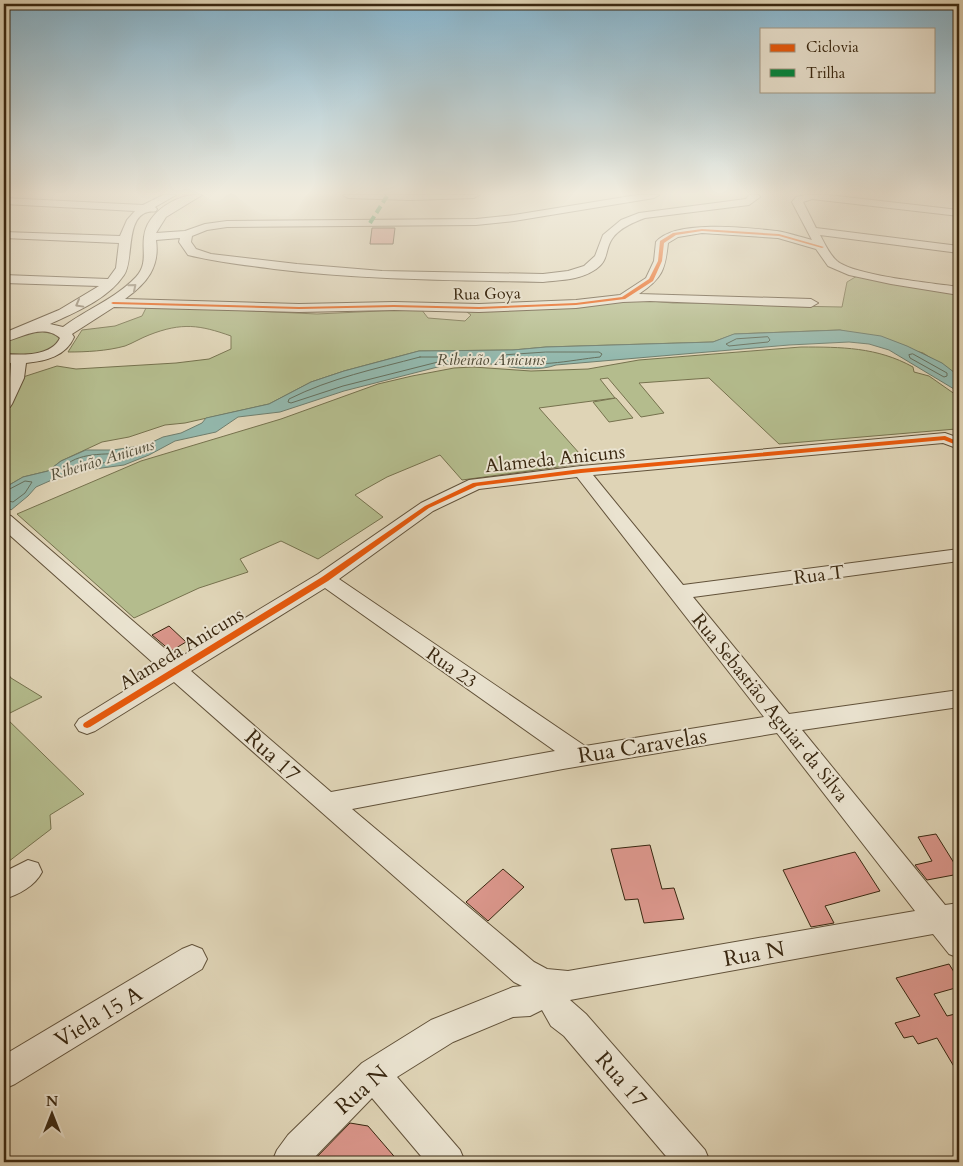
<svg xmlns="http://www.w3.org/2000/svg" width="963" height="1166" viewBox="0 0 963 1166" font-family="Cardo,serif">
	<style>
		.green { fill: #b4bc8d; stroke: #76724e }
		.water { fill: #93b8ad; stroke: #6f7e6e }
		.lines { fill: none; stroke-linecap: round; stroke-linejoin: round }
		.shore { stroke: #66705e; stroke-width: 1 }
		.building { fill: #da968b; stroke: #392710 }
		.minor-casing { stroke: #62523a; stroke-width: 2 }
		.minor { fill: #eae3d0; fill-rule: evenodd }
		.quiet { stroke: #00873e; stroke-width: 4; stroke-dasharray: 8 4; stroke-linecap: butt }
		.cycleway-casing { stroke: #eae3d0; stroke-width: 3 }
		.cycleway { fill: #e8590c; fill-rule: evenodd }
		.oneway { stroke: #928570 }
		.labels { text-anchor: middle; stroke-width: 4; stroke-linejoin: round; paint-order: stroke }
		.far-street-label { font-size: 16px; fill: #392710; stroke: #eae3d0 }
		.far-water-label { font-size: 16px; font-style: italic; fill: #504b37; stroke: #eae3d0 }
		.street-label { font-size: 19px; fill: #392710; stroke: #eae3d0 }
		.near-street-label { font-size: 22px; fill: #392710; stroke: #eae3d0 }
	</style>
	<rect width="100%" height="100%" fill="#dfd4b6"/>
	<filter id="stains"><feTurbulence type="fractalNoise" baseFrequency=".004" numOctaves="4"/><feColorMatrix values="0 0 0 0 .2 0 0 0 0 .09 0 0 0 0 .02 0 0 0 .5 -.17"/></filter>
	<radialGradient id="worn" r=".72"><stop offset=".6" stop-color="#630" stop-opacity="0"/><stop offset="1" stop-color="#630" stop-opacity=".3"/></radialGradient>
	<g class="green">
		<path d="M857,276L893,284L959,293V376L923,353L840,330L735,334L713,342L546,347L513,350L419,351L344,371L311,382L269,404L185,423L165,425L129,437L102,442L61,461L48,471L23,477L4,488V419L23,377L57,366L76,369L176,363L209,359L231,349V336C200,325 182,322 149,335C141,338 133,343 125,346C107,351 86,352 68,352L82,330L115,326L142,316L147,306L317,314L421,309L428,318L465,321L471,315L463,309H552L638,300L673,303H743L793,306L842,307L847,282Z"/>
		<path d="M37,331C45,331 56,331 60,340C46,357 28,355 7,355L4,353V343L6,340Z"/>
		<path d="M801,347C841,347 877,347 913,367L914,372L929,376L959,397V431L956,429L779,444L709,378L639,383L664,413L641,417L608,378L600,379L615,398L539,408L588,463L462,480L440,455L387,477L355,495L383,517L318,559L281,541L240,559L248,572L199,588L134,618L17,514L141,461L281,419L378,384L412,376L454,368L473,367L531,371L588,369L639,360Z"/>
		<polygon points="616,398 633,418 609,422 593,402"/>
		<polygon points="4,668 11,678 42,697 4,716"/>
		<polygon points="4,716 84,794 50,815 51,829 4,865"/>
	</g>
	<path class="water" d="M840,330L881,336L907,346L942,363L959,376V392L889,350L869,344L849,342L789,345L556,365C525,376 489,359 457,362L344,391L280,412L238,417L216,432L175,441L149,455L124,465L80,471L54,479L36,487L28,496L11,510L4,503V488L23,477L48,471L61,461L86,450H113L146,445L163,437L181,433L202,423L206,418L269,404L311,382L344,371L419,351L513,350L546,347L713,342L734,334Z"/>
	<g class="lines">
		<g class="shore">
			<polygon points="768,337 770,340 768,342 729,346 726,344 736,339"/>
			<path d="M546,352H599L602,354L600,357C570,360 532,370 503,358L506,355Z"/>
			<polygon points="913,354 947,373 947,376 944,377 910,358 909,355"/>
			<path d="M420,357H438L440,359L438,362L343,386L291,403L288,402L289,399C331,378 375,369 420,357Z"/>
			<path d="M127,453L129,457L123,460L62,469C77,451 106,455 127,453Z"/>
			<polyline points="4,492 25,481 32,482 25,493 13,502 4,500"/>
		</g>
	</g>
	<g class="building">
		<polygon points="372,228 395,228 393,244 370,244"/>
		<polygon points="169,626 186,642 171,651 152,635"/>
		<polygon points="936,834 959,871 959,874 927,880 915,865 932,861 918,837"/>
		<polygon points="650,845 662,889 674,888 684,919 644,923 638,899 625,900 611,849"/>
		<polygon points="855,852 880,891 825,906 834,923 811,927 783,870"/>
		<polygon points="503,869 524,887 488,921 466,902"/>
		<polygon points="949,964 959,980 959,987 934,994 947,1016 959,1013 959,1075 937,1038 918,1044 913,1036 904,1038 895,1023 920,1016 896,978"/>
		<polygon points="350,1123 368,1126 399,1162 312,1162"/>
	</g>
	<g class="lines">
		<defs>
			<g id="minor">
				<path d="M163,195H176L155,207L157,209L156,211C153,212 151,211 148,212C125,217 134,261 124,275C108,299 76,312 50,324L63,327C87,309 115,299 136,277C148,264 142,251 144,237C147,211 179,193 202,195L166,217L156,233L185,231L205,224L227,221L476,219L514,215L637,195H659L654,198L514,221L476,225L227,227L207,230L192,236L191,242L196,249L211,254L297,264L382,271L543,274L568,271L584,266L595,256L603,235L621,220L639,213L746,199L749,195H759L760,197L749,205L645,218C634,222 619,228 612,239C604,251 610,261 593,271C579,280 559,280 543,282C453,280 363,280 274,269C245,265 216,262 188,255L179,242L180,238L156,240C160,267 147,283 125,299L299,304L394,302L479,304L576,300L620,295L646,278L654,261L656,242C675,219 749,228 777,231C789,233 800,237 812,240L792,202L796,197L805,195H828L959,210V216L812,199L803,202L816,228L959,246V253L820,235C825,244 829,254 837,261C855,276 933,283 959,287V295L891,284L849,275L828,266L816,249L778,238L702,233L678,237L668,243C665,271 662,278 639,294L811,299L818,303L811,307L650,301L623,302L576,308L479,312L394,310L299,312L114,307L72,334L74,337C66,356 46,361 26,363L24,378L12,404L10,407L4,409V389L10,378L11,363L4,362V354C21,355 51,357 60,338C43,323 21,338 4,342V333L59,310L99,286L4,283V275L108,279L116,268L119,243L4,238V232L120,236L127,220L135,211L4,204V198L143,205Z"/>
				<polygon points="343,195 479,195 474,198 410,200 348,198"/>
				<path d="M945,433L959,438V449L943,443L593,475L683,585L959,549V561L693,597L789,714L959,690V707L802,730L945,905L959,903V958L949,954L933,934L570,1000L586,1014L705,1150L710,1162H671L564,1036L551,1026L542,1010L530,1016L513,1017L453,1042L397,1077L460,1150L465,1162H426L372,1098L310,1162H272L277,1150L288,1135L362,1063L431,1020L513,987L522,986L514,982L174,682L95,731L87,734L79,731L75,725L79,719L160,669L4,530V514L11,516L177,659L318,574L421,503L469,480L581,466ZM577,477L764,717L585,746L339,579L433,511L479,489ZM325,588L555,751L331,792L191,671ZM777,733L915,911L568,971L547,969L534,962L352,809L563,769Z"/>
				<path d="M28,860L38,863L42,872C35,886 18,895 4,899V872Z"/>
				<polygon points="192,945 202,949 207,959 202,969 15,1084 4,1089 4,1055 182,949"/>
			</g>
		</defs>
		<use href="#minor" class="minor-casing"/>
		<use href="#minor" class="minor"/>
		<polyline class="quiet" points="370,223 387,196"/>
		<defs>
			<g id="cycleway">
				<polygon points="702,229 779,234 824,247 822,248 779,236 702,231 676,235 664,243 662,261 653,281 625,299 576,305 479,309 394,307 299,309 113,304 111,303 113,302 299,307 394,305 479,307 576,303 622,297 649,279 658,261 660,241 673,233"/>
				<polygon points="945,436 959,442 959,446 944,440 581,473 477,486 429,508 328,581 90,727 87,728 84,727 83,725 84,723 322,577 425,506 473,483 581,469"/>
			</g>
		</defs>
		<use href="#cycleway" class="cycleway-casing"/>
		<use href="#cycleway" class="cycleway"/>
	</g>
	<defs><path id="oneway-chevron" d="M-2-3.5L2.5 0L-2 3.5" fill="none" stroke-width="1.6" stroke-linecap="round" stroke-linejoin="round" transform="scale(1.25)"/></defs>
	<g class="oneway">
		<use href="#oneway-chevron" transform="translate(133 287) rotate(-40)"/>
		<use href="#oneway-chevron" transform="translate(79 304) rotate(151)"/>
	</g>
	<linearGradient id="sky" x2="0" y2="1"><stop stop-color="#86b6d0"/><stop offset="0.54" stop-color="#f1ecde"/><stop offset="1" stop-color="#f1ecde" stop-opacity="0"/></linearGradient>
	<rect width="963" height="358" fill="url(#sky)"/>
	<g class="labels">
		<g class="far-street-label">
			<text transform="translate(487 293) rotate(-1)" y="6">Rua Goya</text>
		</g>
		<g class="far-water-label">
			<text x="491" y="365">Ribeirão Anicuns</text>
			<text transform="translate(102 459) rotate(-17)" y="6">Ribeirão Anicuns</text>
		</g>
		<g class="street-label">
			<text transform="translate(555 458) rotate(-6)" y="7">Alameda Anicuns</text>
			<text transform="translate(819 574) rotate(-7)" y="7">Rua T</text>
			<text transform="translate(181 648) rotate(-31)" y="7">Alameda Anicuns</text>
			<text transform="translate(452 667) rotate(35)" y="7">Rua 23</text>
			<text transform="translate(771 707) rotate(51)" y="7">Rua Sebastião Aguiar da Silva</text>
		</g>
		<g class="near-street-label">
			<text transform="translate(642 745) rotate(-9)" y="8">Rua Caravelas</text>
			<text transform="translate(273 755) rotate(42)" y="8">Rua 17</text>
			<text transform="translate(754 953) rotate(-10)" y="8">Rua N</text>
			<text transform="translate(98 1016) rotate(-31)" y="8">Viela 15 A</text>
			<text transform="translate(622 1079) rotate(49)" y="8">Rua 17</text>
			<text transform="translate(361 1089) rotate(-41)" y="8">Rua N</text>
		</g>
	</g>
	<rect width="963" height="1166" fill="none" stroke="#dfd4b6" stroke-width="20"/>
	<rect x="5" y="5" width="953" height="1156" fill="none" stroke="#392710" stroke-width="2.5"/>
	<rect x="10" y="10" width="943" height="1146" fill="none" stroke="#392710"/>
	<rect x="760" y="28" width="175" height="65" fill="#eae3d0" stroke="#a39883"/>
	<rect x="770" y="44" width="25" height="8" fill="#e8590c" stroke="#a39883"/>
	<text x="806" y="52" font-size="15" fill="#392710">Ciclovia</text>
	<rect x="770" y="69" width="25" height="8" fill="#00873e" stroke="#a39883"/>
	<text x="806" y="78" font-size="15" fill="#392710">Trilha</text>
	<g transform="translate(52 1114)" stroke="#eae3d0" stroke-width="4" paint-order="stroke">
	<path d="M0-4L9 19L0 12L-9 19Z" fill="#392710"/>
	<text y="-8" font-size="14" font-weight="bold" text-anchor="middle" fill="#392710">N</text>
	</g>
	<rect width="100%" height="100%" filter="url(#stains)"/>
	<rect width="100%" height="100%" fill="url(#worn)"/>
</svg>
